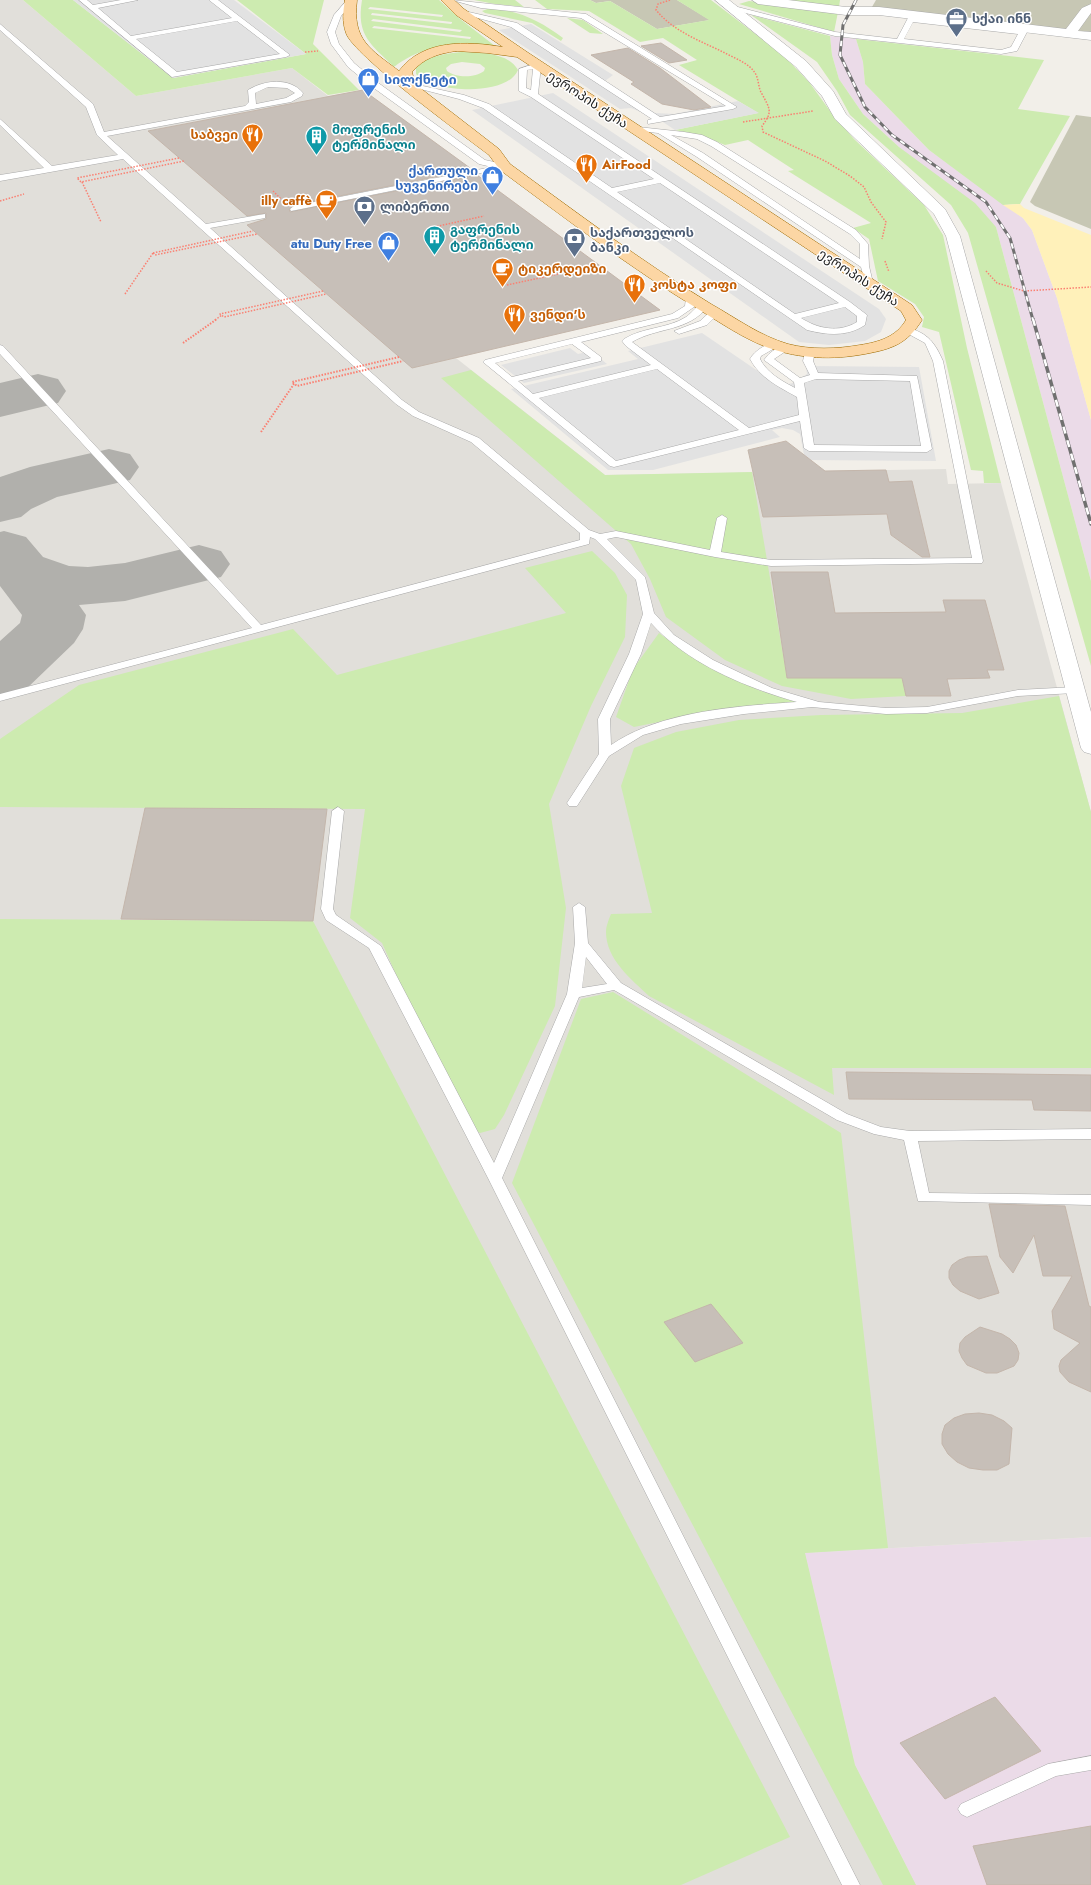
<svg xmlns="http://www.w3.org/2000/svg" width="1091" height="1885" viewBox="0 0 1091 1885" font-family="Jost,'Noto Sans Georgian',sans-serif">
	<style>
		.industrial { fill: #ebdbe8 }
		.airport { fill: #e1dfda }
		.construction { fill: #c7c7b4 }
		.grass { fill: #cdebb0; fill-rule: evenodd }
		.sand { fill: #fff1ba }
		.parking { fill: #e2e2e2 }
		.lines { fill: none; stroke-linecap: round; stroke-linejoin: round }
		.taxiway { fill: #b1b0ac; fill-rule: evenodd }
		.building { fill: #c7bfb8; stroke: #c4b6ab }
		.service-casing { stroke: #a9a9a9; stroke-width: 1 }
		.minor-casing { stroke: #a9a9a9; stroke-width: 1 }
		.primary-casing { stroke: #a06b00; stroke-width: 1 }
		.path-far1 { stroke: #fa8072; stroke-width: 1.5; stroke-dasharray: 1.5 1.5; stroke-linecap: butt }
		.path { stroke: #fa8072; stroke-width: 2; stroke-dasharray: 1.5 1.5; stroke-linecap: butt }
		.service { fill: #fff; fill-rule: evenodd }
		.minor { fill: #fff; fill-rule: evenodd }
		.primary { fill: #fcd6a4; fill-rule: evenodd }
		.rail-far1-casing { stroke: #707070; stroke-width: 3 }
		.rail-casing { stroke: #707070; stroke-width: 3.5 }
		.rail-far1 { stroke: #fff; stroke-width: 2; stroke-dasharray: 5.5; stroke-linecap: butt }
		.rail { stroke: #fff; stroke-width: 2.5; stroke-dasharray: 7; stroke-linecap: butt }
		.path-bridge-far1 { stroke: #fa8072; stroke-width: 1.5; stroke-dasharray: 1.5 1.5; stroke-linecap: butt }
		.path-bridge { stroke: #fa8072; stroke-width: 2; stroke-dasharray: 1.5 1.5; stroke-linecap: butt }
		.labels { text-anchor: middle; stroke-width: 3; stroke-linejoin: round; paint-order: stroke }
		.far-service-label { font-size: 13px; font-weight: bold; fill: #4e5e75; stroke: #fff; text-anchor: start }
		.far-shop-label { font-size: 13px; font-weight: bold; fill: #366cbe; stroke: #fff; text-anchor: end }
		.far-street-label { font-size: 13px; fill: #222; stroke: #fff }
		.far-culture-label { font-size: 13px; font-weight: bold; fill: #0d838f; stroke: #fff; text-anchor: start }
		.far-food-label { font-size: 13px; font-weight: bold; fill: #c56008; stroke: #fff; text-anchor: start }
	</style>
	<rect width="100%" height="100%" fill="#f2efe9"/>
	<g class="industrial">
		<polygon points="830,36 856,39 863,62 865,84 929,150 1023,218 1032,230 1057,298 1091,420 1091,581 996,227 899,147 863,114 839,79 832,55"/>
		<polygon points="1091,1537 1091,1885 916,1885 855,1765 805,1553"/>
	</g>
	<polygon class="airport" points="0,0 23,0 136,96 292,68 328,96 363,90 470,168 405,181 416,190 479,177 660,310 456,358 605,475 946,469 948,484 1001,483 1091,812 1091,1537 805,1553 855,1765 916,1885 0,1885"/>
	<g class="construction">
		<polygon points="590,0 677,0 710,20 657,29 610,1 596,3"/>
		<polygon points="876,0 1091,0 1091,32 872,7"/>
		<polygon points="1076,115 1091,117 1091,229 1035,206 1030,202"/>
	</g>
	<g class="grass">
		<polygon points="23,0 73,0 173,78 306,54 237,0 324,0 313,44 359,90 328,95 292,68 136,96"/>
		<path d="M362,0H439L459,18L495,46C459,42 424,44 394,67C371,44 356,36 362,0ZM370,7L443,15L442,17L368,9ZM372,13L452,22V23L451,24L371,15ZM373,19L462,30L460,32L371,21ZM374,26L471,37L470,39L372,28Z"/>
		<polygon points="474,0 515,0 524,7 495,4"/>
		<polygon points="535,0 590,0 596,3 610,1 657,29 709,20 677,0 711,0 783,55 809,82 833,115 854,139 924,205 943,235 967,348 1001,483 984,483 983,471 971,470 939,332 922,327 924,317 915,304 878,281 869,239 853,228 871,223 788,171 794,170 748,140 725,145 700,135 675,130 758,113 679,65 697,60 663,38 640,42 589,11 547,9"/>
		<polygon points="779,0 840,0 839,7"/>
		<polygon points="749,1 838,12 834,32 739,4"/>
		<path d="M490,8C518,10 541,21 563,38L561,41L532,23L485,13L482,11Z"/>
		<polygon points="751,15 830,36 832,55 839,79 863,114 899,147 975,203 996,227 1091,581 1091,666 968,233 951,205 850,115 837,91 817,62"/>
		<polygon points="567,18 583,20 603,34 590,33"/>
		<polygon points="856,39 1044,60 1018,109 1070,116 1020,204 1003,205 929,150 865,84 863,62"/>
		<path d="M462,52C480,53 508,52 518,70C507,97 434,93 416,74V68C428,55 445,54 462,52ZM462,62L480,64L485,68L484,71C475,78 456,78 447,71L446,68L451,64Z"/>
		<polygon points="471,370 605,475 752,472 787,678 902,678 906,696 851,699 782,686 725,660 666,617 650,579 631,544 441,378"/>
		<polygon points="592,551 615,573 627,595 625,637 591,706 549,804 566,908 555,1006 504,1115 495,1129 480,1133 461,1121 382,943 350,918 365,809 0,807 0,739 79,685 293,629 337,675 566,613 525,568"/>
		<polygon points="659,633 682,650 758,690 798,702 718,710 634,727 616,717 633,669"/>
		<path d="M1059,696L1091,812V1068H832L834,1095L649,996C631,979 606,959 606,932C606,926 609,919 611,914L652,913L621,786L634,748L676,732L739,720L821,715L962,713Z"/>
		<polygon points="0,919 313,921 790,1837 681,1885 0,1885"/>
		<polygon points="613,992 841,1133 888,1548 805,1553 855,1765 916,1885 883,1885 512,1183 581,999"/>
	</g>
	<polygon class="sand" points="1020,204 1024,208 1091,235 1091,420 1057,298 1032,230 1023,218 1003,205"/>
	<g class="parking">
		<polygon points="73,0 234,0 306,54 173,78"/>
		<polygon points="531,24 613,75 605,81 655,113 674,114 738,101 759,113 675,130 660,120 631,108 620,109 499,30"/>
		<polygon points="553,93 879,309 886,319 881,332 865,341 829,345 799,342 472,110"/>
		<polygon points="702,333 780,386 793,383 807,374 806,366 919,367 936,461 805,460 800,434 793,430 782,428 772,430 780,437 653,470 608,470 511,389 638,359 628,351"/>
		<polygon points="570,348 578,354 591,351 607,364 524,383 501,365"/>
	</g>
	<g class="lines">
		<g class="taxiway">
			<polygon points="38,374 58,379 66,391 58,403 0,417 0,383"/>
			<polygon points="109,449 130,454 139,467 130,480 57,497 31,509 21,517 0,522 0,477 30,467"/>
			<polygon points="4,531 26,537 43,557 69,566 88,567 125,563 199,545 221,551 230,564 221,577 125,601 79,605 86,615 83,629 74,643 24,691 0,697 0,641 20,623 22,615 0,586 0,532"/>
		</g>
	</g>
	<g class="building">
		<polygon points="661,43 687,60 669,63 641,46"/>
		<polygon points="628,48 660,68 711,107 694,110 662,104 631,84 634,82 591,55"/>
		<polygon points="363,90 470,168 467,168 470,170 294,205 289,209 290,212 477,175 660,310 412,368 247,225 266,219 266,213 247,216 148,131"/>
		<polygon points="786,441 825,471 886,470 889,482 912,481 930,557 922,557 891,535 887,514 763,517 748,450"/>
		<polygon points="771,572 828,572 835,613 946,612 943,600 985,600 1004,670 987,670 990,678 947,679 951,696 906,696 902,678 787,678"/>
		<polygon points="145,808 327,809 313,921 121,919"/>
		<polygon points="846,1072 1091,1075 1091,1111 1034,1110 1032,1100 849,1099"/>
		<polygon points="989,1204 1065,1206 1089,1306 1091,1307 1091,1392 1069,1382 1060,1372 1059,1366 1061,1360 1080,1343 1054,1329 1052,1311 1072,1276 1043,1276 1034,1235 1013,1273 1000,1257"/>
		<polygon points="987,1256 999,1293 979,1299 960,1291 953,1285 949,1278 949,1271 952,1265 959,1260 967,1257"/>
		<polygon points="711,1304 743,1343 695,1362 664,1322"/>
		<polygon points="980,1327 1002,1334 1010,1339 1016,1345 1019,1353 1018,1360 1014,1366 997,1373 986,1373 967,1365 962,1358 959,1351 960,1343 965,1337"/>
		<polygon points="979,1413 992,1415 1004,1421 1012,1428 1009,1464 997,1470 983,1470 969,1468 957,1462 948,1454 942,1444 942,1434 945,1425 954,1418 965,1414"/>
		<polygon points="995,1697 1041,1751 945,1799 900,1743"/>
		<polygon points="1091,1826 1091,1885 987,1885 973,1846"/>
	</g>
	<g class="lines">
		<defs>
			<g id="service">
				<path d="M79,0H87L93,5L121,0H138L98,8L131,36L232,18L209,0H218L290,55L286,57L172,77ZM237,21L280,54L177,72L136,39Z"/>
				<polygon points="347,0 355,0 341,16 335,32 339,44 354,63 377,82 485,160 508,165 508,169 501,169 291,211 290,209 294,206 492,167 479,164 371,86 348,67 331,44 327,32 334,15"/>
				<polygon points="452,0 586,14 737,107 733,109 648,124 648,120 652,119 511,27 456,12 460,10 517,23 660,117 726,106 581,18 481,8"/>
				<path d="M726,4L835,32L897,39L908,18H911L1023,30L1027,32L1017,51L1001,54L835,36L726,8ZM913,22L1018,34L1011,47L1001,50L904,39Z"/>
				<path d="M0,24L93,104L104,132L245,106L249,102L248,90C264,80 290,77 303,93L302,96L291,102L107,136L206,224L265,214V218L210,228L402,400L419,412L479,438L589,530L600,534L616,531L710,550L717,518L722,515L727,518L721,552L771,560L972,558L933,361L925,343L903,331L908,328C928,333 935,343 943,361L983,561L982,563L771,566L715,557L616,537L607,539L645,577L654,613L674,635L713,660L772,688L819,702L886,708L927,707L1018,690L1075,687L1081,690L1075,693L1018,696L927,713L886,714L812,707L744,714L681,724L643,735L609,756L577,806H569L567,803L599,754L598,719L629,654L643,614L636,580L595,539L590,537L589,544L0,701V694L252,628L0,354V345L3,346L261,625L580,540V533L471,442L413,416L396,404L123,159L0,181V175L44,168L0,125V119L52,166L118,155L97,135L86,107L0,30ZM268,87L287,88L295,93L286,98L256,104L255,93ZM651,623C688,664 745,687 797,702C738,706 660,711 611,745L610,719L641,654Z"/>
				<path d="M537,63L541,65L538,94L850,302L867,315L865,325C847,337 827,335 807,330L483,108L459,99L405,85L409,83L464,95L489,104L612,188L654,179L531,97L519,91V69ZM533,69L531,90L526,88L527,70ZM660,183L839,303L795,314L617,192ZM845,307L857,316V322C839,333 818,329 801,318Z"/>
				<path d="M629,126L684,132L702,135L717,142L856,230L868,244L869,266L873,283L872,285H866L861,267L697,157L658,133L632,130L628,128ZM671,135L697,139L711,146L850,234L860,244V259L703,153Z"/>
				<path d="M691,295L696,298L694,307L678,318L581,342L601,357V361L518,381L533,394L651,365L626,346L622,341L624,339C643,327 667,329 686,317C692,313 697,305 703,303L708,306C689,332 657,327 632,342L749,428L799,415L797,397C779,387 760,378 750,359C754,351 769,341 778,343L780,345L761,356L760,359C767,373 782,381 795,388L794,382L764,360C769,353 778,345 787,347L789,349L774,359L800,378L810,375L803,361L805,352L810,349L815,352L813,361L818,373L917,376L932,449L927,452L809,451L804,448L800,421L614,467L610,466L483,362L485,360L672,314L685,306L686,298ZM572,344L591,358L512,377L495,363ZM657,369L739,430L616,461L539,398ZM816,379L910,381L921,446L814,445L804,383Z"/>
				<polygon points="715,309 720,312 707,325 679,334 674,331 700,321 712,310"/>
				<path d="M338,807L344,811L333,909L336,915L381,946L494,1163L567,994L575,943L573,907L579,903L585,907L588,943L621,983L847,1114L881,1127L910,1131L1091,1129V1139L918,1141L929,1193L1091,1195V1205L918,1201L904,1140L874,1134L837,1120L614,990L579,997L502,1178L860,1885H842L488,1178L369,948L326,920L321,909L332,811ZM586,957L607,984L582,988Z"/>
				<polygon points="1091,1756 1091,1770 1056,1776 967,1817 961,1814 958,1809 961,1804 1048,1764"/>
			</g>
			<g id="minor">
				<polygon points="715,0 729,0 806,61 833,91 846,114 945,209 960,236 1091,712 1091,754 1084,752 1081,748 946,236 934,214 835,119 822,96 796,67"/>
				<polygon points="752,0 788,0 846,7 879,7 1066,29 1082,8 1091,4 1091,13 1078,31 1091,32 1091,40 879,15 846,15 758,4"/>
			</g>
			<path id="primary" d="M345,0H357C352,40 370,49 399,71C423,39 467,41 503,47L456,15L441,0H454L464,9L527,52L912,305L922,320C907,344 892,349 865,354C833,360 800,359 769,348C744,339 721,323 698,309C629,267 565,218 500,170L489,155C464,136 353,55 346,33C342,22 343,11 345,0ZM456,51L487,53L517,57L901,311L906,320C896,337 879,342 860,345C837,349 811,350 788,344C760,336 736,318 711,304C641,261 576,212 510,164L499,149L415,84L412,72C424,58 437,54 456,51Z"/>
		</defs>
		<use href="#service" class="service-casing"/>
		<use href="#minor" class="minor-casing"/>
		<use href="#primary" class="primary-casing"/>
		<g class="path-far1">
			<path d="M670,0L658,4L656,10C674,32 701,41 725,53C736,59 749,63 755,73C759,79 758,88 762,94C770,109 773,112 762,126L763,132L825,161L850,176L864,187L871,202L886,222L882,239"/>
			<polyline points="305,52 318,51"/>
			<polyline points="743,122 813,111"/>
			<polyline points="82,182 101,222"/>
			<polyline points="273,191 281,199"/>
			<polyline points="0,201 24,194"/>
			<polyline points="434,227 484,216"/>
			<polyline points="885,261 889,272"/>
			<polyline points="986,271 997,283 1024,291 1091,287"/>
			<polyline points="507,285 558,274"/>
			<polyline points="125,294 153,253"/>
			<polyline points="215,320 222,315"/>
		</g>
		<g class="path">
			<polyline points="183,343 217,319"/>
			<polyline points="261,432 294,384"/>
		</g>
		<use href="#service" class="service"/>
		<use href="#minor" class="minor"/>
		<use href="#primary" class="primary"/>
		<defs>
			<polyline id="rail-far1" points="856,0 843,25 840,55 865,107 892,135 986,202 1010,238 1033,320"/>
			<polyline id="rail" points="1033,319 1091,524"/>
		</defs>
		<use href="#rail-far1" class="rail-far1-casing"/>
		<use href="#rail" class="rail-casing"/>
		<use href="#rail-far1" class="rail-far1"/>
		<use href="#rail" class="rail"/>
		<g class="path-bridge-far1">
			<polyline points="179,158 77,178 81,182 184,161"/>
			<polyline points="153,253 155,255 257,234"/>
			<polyline points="153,253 253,231"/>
			<polyline points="323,291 220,314 224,317 326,294"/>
		</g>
		<polyline class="path-bridge" points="399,357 292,382 297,386 403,361"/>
	</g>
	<defs>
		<symbol id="office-pin" viewBox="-11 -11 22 30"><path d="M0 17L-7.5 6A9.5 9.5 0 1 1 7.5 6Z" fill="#5c6f8a" stroke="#fff"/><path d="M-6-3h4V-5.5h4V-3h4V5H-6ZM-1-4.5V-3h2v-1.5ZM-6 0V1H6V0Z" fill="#fff"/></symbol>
		<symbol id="shop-pin" viewBox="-11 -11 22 30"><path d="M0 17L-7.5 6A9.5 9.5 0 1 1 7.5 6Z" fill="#3f7fe0" stroke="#fff"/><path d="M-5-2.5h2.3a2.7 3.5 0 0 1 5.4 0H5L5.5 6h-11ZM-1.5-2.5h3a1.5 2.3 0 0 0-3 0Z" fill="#fff"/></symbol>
		<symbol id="restaurant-pin" viewBox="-11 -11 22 30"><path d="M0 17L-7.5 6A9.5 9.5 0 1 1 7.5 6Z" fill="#e8710a" stroke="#fff"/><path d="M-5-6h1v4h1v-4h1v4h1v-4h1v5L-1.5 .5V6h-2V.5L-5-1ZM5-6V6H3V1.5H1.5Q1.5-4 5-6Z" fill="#fff"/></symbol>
		<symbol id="building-pin" viewBox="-11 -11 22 30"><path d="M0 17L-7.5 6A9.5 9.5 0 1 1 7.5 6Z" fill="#0f9aa8" stroke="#fff"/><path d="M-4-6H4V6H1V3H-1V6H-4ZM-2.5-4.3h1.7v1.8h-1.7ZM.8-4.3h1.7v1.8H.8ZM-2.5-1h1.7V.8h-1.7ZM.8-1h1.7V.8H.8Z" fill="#fff"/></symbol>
		<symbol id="cafe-pin" viewBox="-11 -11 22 30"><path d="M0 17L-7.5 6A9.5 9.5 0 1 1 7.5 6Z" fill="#e8710a" stroke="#fff"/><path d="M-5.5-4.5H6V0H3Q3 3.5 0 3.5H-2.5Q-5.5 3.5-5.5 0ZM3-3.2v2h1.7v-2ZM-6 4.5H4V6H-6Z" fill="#fff"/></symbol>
		<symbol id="bank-pin" viewBox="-11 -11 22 30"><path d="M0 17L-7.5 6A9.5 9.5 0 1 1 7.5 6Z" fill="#5c6f8a" stroke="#fff"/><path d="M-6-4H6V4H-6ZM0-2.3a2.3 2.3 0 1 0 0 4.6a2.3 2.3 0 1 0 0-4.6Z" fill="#fff"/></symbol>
	</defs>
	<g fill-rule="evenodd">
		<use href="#office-pin" x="944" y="6" width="25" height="34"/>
		<use href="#shop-pin" x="356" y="66" width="25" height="34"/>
		<use href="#restaurant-pin" x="240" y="122" width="25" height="34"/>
		<use href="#building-pin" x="304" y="124" width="25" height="34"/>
		<use href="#restaurant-pin" x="574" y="152" width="25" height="34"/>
		<use href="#shop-pin" x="480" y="164" width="25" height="34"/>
		<use href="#cafe-pin" x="314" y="188" width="25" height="34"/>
		<use href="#bank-pin" x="352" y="194" width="25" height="34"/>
		<use href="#building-pin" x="422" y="224" width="25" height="34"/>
		<use href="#bank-pin" x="562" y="226" width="25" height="34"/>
		<use href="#shop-pin" x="376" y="230" width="25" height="34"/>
		<use href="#cafe-pin" x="490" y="256" width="25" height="34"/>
		<use href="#restaurant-pin" x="622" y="272" width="25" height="34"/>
		<use href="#restaurant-pin" x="502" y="302" width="25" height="34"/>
	</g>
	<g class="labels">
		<g class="far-service-label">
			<text x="972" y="23">სქაი ინნ</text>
			<text x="380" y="211">ლიბერთი</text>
			<text x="590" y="237">საქართველოს<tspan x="590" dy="15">ბანკი</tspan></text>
		</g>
		<g class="far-shop-label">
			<text x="384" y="84" text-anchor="start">სილქნეტი</text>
			<text x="478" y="175">ქართული<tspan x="478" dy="15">სუვენირები</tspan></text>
			<text x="372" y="248">atu Duty Free</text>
		</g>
		<g class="far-street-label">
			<text transform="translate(588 99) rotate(33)" y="5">ევროპის ქუჩა</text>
			<text transform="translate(859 277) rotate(33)" y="5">ევროპის ქუჩა</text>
		</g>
		<g class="far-culture-label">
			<text x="332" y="134">მოფრენის<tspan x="332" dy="15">ტერმინალი</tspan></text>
			<text x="450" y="234">გაფრენის<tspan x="450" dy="15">ტერმინალი</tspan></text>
		</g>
		<g class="far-food-label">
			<text x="238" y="139" text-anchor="end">საბვეი</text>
			<text x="602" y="169">AirFood</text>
			<text x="312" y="205" text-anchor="end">illy caffè</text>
			<text x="518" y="273">ტიკერდეიზი</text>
			<text x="650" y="289">კოსტა კოფი</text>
			<text x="530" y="319">ვენდი'ს</text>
		</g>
	</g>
</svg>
